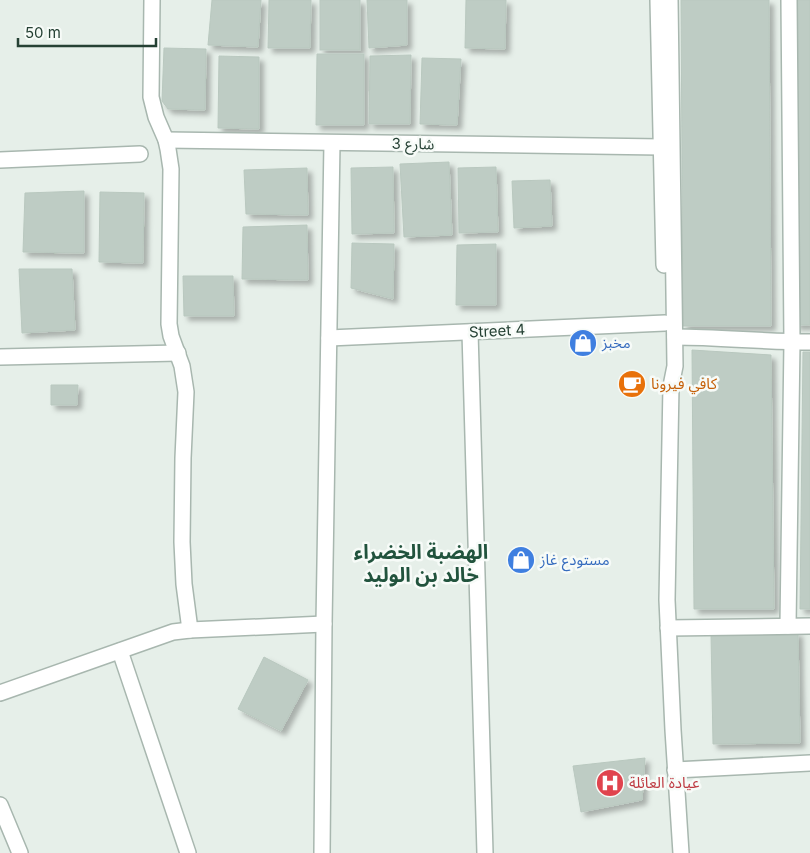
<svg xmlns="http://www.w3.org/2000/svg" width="810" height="853" viewBox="0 0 810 853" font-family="Inter,'Noto Sans Arabic',sans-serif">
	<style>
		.building { fill: #beccc4; stroke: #b9c8bf; filter: url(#shadow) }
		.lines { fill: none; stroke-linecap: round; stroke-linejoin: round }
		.minor-casing { stroke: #a8b7af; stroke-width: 18 }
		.minor { stroke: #fff; stroke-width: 15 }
		.labels { text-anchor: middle; stroke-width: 5; stroke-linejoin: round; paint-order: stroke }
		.street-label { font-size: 15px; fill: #254134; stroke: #f7fbf8 }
		.shop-label { font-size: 15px; fill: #366cbe; stroke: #f7fbf8; text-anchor: start }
		.food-label { font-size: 15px; fill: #c56008; stroke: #f7fbf8; text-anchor: start }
		.health-label { font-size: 15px; fill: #be3a42; stroke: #f7fbf8; text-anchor: start }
		.district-label { font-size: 20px; font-weight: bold; fill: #21533d; stroke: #f7fbf8 }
	</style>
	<defs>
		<filter id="shadow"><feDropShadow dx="4.5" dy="4.5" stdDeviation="2.5" flood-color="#0004"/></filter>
	</defs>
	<rect width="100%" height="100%" fill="#e6efe9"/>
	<g class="building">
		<polygon points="212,0 261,0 258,47 208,45"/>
		<polygon points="269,0 311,0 310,48 268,48"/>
		<rect x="320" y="0" width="40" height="50"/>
		<polygon points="367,0 407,0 407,45 369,48"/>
		<polygon points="466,0 506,0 505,49 465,48"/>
		<polygon points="681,0 769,0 771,326 683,326"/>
		<polygon points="794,0 810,0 810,325 795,325"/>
		<polygon points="164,48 206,49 205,110 168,109 162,101"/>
		<polygon points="317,54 364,54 364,125 316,125"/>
		<polygon points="411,55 410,124 369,124 370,56"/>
		<polygon points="219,56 259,57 259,129 218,128"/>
		<polygon points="422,58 461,59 457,125 420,124"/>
		<polygon points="449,162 452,235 404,237 400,164"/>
		<polygon points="393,167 394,233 352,234 351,168"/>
		<polygon points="496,167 498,232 459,233 458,168"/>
		<polygon points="307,168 308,215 246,214 244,170"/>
		<polygon points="550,180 552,226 514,228 512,181"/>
		<polygon points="84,191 84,253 23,252 25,193"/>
		<polygon points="100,192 144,193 143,263 99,262"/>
		<polygon points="307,225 308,280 242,279 243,227"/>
		<polygon points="352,243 394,244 393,299 351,288"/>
		<polygon points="496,244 496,305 456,305 457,245"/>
		<polygon points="19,269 72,269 75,330 22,333"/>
		<polygon points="183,276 233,276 234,316 184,316"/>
		<polygon points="692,350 771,355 774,609 694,609"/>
		<polygon points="803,352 810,352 810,609 800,609"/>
		<polygon points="51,385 78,385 77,405 51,405"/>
		<polygon points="798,632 800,743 713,744 711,634"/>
		<polygon points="264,657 308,680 281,731 238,709"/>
		<polygon points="645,758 642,800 581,812 573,766"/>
	</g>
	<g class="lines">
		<defs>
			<g id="minor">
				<polyline points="152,0 151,97 156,117 166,140 168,149 171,169 169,324 171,336 182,366 186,392 183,458 182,542 184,584 190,630"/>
				<polyline points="658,0 664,265"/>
				<polyline points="670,0 675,366 671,386 667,600 673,730 681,853"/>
				<polyline points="166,140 661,147"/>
				<polyline points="0,160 140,154"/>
				<polyline points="470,332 485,853"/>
				<path d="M675,337C720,337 765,342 810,342"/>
				<polyline points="329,338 665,323"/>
				<polyline points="0,357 178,353"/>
				<polyline points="788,626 792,342 789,0"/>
				<polyline points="668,628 810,626"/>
				<polyline points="120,651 188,853"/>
				<polyline points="0,693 173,632 190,630 324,624"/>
				<polyline points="675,770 810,763"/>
				<polyline points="0,805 20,853"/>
				<polyline points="322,853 324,624 332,143"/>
			</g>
		</defs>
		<use href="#minor" class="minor-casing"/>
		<use href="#minor" class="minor"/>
	</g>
	<defs>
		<symbol id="shop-disc" viewBox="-11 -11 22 22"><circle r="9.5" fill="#3f7fe0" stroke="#f7fbf8"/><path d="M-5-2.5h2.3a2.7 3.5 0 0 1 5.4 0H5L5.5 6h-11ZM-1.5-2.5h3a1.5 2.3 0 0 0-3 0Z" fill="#fff"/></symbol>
		<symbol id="cafe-disc" viewBox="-11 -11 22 22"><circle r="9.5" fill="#e8710a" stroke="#f7fbf8"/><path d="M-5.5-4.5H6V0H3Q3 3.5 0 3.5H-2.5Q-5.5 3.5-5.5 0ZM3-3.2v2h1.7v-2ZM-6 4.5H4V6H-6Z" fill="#fff"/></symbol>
		<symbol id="hospital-disc" viewBox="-11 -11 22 22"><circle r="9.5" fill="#e0444e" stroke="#f7fbf8"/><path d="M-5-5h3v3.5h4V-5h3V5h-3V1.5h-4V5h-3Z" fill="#fff"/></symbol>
	</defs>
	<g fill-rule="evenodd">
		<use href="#shop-disc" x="567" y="327" width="32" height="32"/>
		<use href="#cafe-disc" x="616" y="368" width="32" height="32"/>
		<use href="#shop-disc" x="505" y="544" width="32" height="32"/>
		<use href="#hospital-disc" x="594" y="767" width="32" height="32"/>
	</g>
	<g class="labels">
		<g class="street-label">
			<text transform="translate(413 144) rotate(1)" y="5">شارع 3</text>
			<text transform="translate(497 331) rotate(-3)" y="5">Street 4</text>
		</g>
		<g class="shop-label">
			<text x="602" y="348">مخبز</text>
			<text x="540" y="565">مستودع غاز</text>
		</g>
		<g class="food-label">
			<text x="651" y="389">كافي فيرونا</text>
		</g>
		<g class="health-label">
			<text x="629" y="788">عيادة العائلة</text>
		</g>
		<g class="district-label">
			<text x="421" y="559">الهضبة الخضراء<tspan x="421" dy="23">خالد بن الوليد</tspan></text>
		</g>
	</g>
	<path d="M18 38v8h138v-8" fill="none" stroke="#254134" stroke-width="2.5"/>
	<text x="25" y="38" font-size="15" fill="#254134" stroke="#f7fbf8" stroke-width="4" paint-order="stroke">50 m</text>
</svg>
